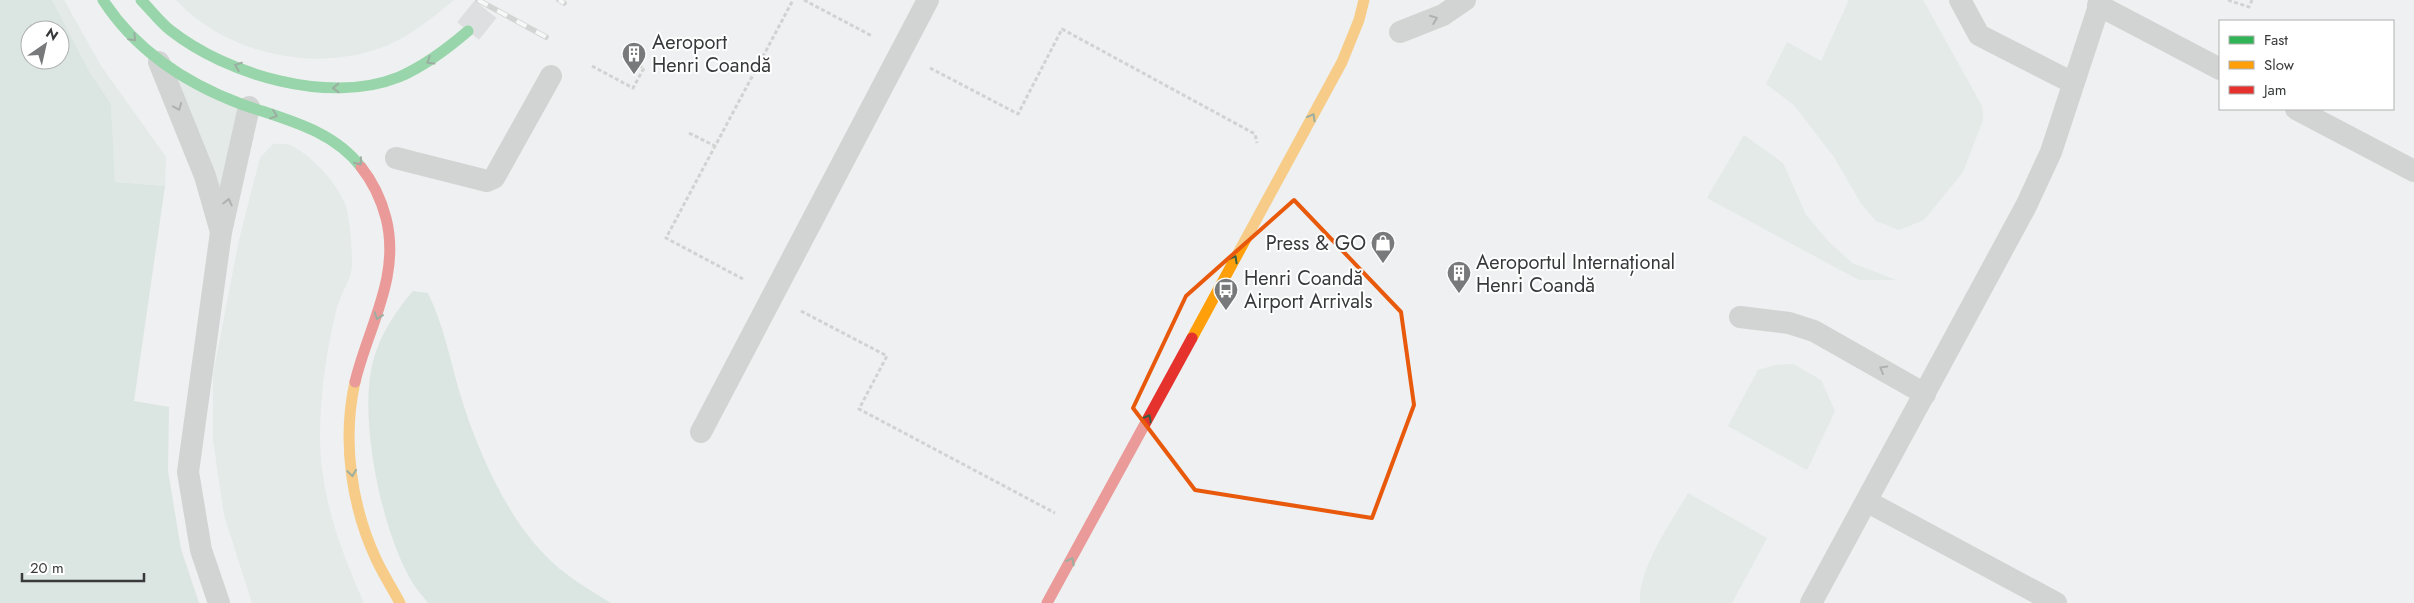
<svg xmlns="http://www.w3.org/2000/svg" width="2414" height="603" viewBox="0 0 2414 603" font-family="Jost,sans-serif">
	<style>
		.green { fill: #d4e2dc }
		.forest { fill: #c4d7ce; fill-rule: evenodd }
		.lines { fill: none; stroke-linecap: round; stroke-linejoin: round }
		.secondary-tunnel { stroke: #cacbcc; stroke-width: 28; stroke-dasharray: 28 14; stroke-linecap: butt }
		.path { stroke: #aeafaf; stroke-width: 3; stroke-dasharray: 4 2.5; stroke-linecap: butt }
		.lane { stroke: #b0b1b0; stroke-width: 22 }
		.fast { stroke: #30b455; stroke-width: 11 }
		.slow { stroke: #ff9f0a; stroke-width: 11 }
		.jam { stroke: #e5322d; stroke-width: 11 }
		.rail-casing { stroke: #b1b2b2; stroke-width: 5.5 }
		.rail { stroke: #fff; stroke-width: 4; stroke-dasharray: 11; stroke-linecap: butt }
		.oneway { stroke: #626363 }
		.oneway2 { stroke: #365e42 }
		.marked { fill: none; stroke: #e8590c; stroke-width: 4; stroke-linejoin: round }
		.labels { text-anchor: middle; stroke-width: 4; stroke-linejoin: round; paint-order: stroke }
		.poi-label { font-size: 20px; fill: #38393a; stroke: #fff; text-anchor: start }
	</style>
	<rect width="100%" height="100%" fill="#eef0f1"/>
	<g class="green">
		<polygon points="52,0 64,0 101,66 166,157 165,186 115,182 111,104 90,73"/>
		<path d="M176,0H454C433,17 413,34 388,45C318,74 227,55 176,0Z"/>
		<polygon points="1849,0 1923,0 1982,106 1983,120 1963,172 1924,220 1899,230 1876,221 1860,202 1834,157 1794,105 1766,84 1787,42 1821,61"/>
		<polygon points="167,73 238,108 218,201"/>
		<polygon points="1744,135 1783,163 1806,215 1829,242 1852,263 1896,280 1859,280 1707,198"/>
		<path d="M273,144C279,144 287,143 292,146C312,156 337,183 345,204C350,217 352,249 352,264C352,278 341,293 337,307C326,350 320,394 320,439C320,495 341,552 364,603H252L224,515L213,439V375L239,240L260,158Z"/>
		<polygon points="1793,364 1821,380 1835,411 1807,470 1728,426 1758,370 1776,365"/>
		<path d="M1688,493L1767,538L1732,603H1640C1638,568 1671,523 1688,493Z"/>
	</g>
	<g class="forest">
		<path d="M0,0H52L90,73L111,104L115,182L165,186L134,401L169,407L168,471L181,549L199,603H0ZM30,30H60V60H30Z"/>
		<path d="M413,291L428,293C444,326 450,360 460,394C476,447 505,514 544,554C562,574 588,589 611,603H428C423,596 416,589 412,582C381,530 354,406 377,349C385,327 398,309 413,291Z"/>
	</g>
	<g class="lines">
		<polyline class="secondary-tunnel" points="468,31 493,0"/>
		<g class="path">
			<polyline points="804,0 872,36"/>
			<polyline points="2228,0 2249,7 2252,0"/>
			<polyline points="592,66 633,88 644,68 620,55"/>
			<polyline points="930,68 1018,114 1062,29 1255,134 1257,143"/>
			<polyline points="689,133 715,146"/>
			<polyline points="743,279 666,238 793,0"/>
			<polyline points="801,311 887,356 859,409 1055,513"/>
		</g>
		<g class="lane">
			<polyline points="1960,0 1979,35 2073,83"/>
			<polyline points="2098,5 2220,69"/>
			<polyline points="1400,32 1443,15 1465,0"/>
			<polyline points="159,62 205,176 221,232 249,107"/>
			<polyline points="2296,109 2414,171"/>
			<polyline points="396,158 487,181 494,178 551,76"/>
			<polyline points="1740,317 1789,323 1814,331 1925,394"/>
			<polyline points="701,432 928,0"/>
			<polyline points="1868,502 2056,603"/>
			<polyline points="219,603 201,550 188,472 221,232"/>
			<polyline points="1811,603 2026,206 2051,152 2101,0"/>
		</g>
		<g class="fast">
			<path d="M103,0C136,51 185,83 241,104C283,119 332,129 361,167"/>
			<path d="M141,0C151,10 159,21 170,30C227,75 329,105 399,77C425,66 447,49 468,31"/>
		</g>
		<g class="slow">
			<polyline points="1192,338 1342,62 1359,20 1364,0"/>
			<path d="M355,382C342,440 351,505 376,559C383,574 392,588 400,603"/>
		</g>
		<g class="jam">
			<path d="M355,382C368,327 401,277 386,218C381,199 373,182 361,167"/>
			<polyline points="1047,603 1192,338"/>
		</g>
		<defs>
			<g id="rail">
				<polyline points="478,0 546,37"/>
				<polyline points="559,0 564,3"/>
			</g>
		</defs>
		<use href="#rail" class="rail-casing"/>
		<use href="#rail" class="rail"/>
	</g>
	<defs><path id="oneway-chevron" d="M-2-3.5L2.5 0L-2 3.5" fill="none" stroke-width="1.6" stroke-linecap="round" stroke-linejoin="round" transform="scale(1.25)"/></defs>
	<g class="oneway">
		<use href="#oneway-chevron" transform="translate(1434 19) rotate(-21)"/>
		<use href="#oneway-chevron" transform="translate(178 107) rotate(68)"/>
		<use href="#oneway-chevron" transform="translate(228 202) rotate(-77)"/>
		<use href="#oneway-chevron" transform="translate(1883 369) rotate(-150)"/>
	</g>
	<g class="oneway2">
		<use href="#oneway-chevron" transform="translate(133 38) rotate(46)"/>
		<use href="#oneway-chevron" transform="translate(430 61) rotate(148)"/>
		<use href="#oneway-chevron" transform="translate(238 66) rotate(-159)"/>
		<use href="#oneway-chevron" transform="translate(336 88) rotate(178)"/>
		<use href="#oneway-chevron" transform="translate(274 115) rotate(19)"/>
		<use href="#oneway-chevron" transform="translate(1312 117) rotate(-61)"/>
		<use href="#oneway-chevron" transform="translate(359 162) rotate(52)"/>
		<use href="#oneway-chevron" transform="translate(1234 259) rotate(-61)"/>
		<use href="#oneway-chevron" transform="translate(378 316) rotate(110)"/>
		<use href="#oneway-chevron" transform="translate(1148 418) rotate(-62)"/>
		<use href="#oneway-chevron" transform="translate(352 473) rotate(82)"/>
		<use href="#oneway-chevron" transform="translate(1071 561) rotate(-61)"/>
	</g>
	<path d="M0 0H2414V603H0ZM1294,200L1401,312L1414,405L1372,518L1195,490L1133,408L1186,296Z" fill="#eef0f1" fill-opacity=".55" fill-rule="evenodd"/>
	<path class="marked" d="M1294,200L1401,312L1414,405L1372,518L1195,490L1133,408L1186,296Z"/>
	<defs>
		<symbol id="building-pin" viewBox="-11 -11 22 30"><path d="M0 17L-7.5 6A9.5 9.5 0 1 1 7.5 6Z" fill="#78797a" stroke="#fff"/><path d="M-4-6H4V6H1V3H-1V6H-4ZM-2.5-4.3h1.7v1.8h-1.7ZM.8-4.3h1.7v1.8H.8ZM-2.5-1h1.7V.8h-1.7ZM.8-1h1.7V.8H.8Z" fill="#fff"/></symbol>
		<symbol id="shop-pin" viewBox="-11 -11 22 30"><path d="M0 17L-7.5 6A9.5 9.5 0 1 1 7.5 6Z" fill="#78797a" stroke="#fff"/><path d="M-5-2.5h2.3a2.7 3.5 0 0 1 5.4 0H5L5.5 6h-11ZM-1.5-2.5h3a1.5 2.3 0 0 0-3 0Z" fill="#fff"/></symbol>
		<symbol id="bus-pin" viewBox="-11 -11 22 30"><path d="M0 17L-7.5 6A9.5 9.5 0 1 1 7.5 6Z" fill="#78797a" stroke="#fff"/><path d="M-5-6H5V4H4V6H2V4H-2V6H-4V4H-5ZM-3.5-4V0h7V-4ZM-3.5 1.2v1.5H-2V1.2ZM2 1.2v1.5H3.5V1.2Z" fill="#fff"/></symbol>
	</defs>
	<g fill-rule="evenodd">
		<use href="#building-pin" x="620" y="40" width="28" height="38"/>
		<use href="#shop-pin" x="1369" y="229" width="28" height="38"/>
		<use href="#building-pin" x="1445" y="259" width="28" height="38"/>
		<use href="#bus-pin" x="1212" y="276" width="28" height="38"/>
	</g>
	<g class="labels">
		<g class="poi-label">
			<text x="652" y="49">Aeroport<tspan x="652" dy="23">Henri Coandă</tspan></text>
			<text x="1366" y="250" text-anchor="end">Press &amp; GO</text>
			<text x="1476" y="269">Aeroportul Internațional<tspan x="1476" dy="23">Henri Coandă</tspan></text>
			<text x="1244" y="285">Henri Coandă<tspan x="1244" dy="23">Airport Arrivals</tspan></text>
		</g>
	</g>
	<rect x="2219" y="20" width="175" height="90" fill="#ffffff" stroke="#afb0b0"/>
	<rect x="2229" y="36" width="25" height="8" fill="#30b455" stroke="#afb0b0"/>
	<text x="2264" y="45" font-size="15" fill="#38393a">Fast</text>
	<rect x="2229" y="61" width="25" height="8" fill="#ff9f0a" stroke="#afb0b0"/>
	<text x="2264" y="70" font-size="15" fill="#38393a">Slow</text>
	<rect x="2229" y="86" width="25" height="8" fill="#e5322d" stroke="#afb0b0"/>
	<text x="2264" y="95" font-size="15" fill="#38393a">Jam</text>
	<g transform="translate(45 45) rotate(34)"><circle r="24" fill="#ffffff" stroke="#afb0b0"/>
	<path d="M0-4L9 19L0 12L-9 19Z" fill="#78797a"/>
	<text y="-8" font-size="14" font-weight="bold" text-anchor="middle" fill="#38393a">N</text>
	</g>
	<path d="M22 573v8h122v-8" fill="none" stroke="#38393a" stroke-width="2.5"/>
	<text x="30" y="573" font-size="15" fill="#38393a" stroke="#ffffff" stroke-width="4" paint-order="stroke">20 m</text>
</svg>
